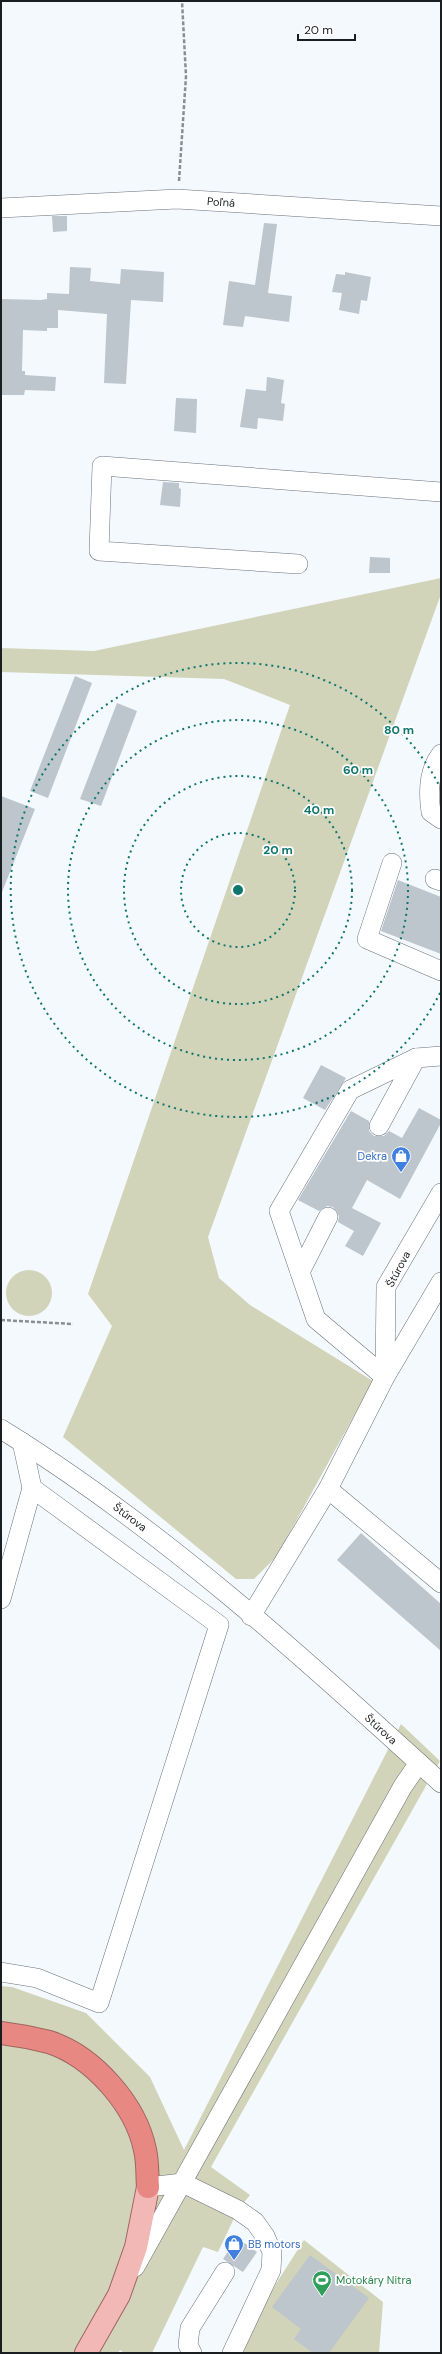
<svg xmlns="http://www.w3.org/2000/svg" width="442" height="2354" viewBox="0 0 442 2354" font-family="'DM Sans',sans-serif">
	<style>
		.green { fill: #d1d4b8 }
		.building { fill: #bdc5cd }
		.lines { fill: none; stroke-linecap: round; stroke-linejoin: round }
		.minor-casing { stroke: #6a7179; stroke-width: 20 }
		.major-casing { stroke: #a06361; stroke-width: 24 }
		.highway-casing { stroke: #a06361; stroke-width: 24 }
		.path { stroke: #8a8e92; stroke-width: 2.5; stroke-dasharray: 4 2; stroke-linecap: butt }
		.minor { stroke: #fff; stroke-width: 19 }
		.major { stroke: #f1b8b5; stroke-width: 22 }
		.highway { stroke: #e88883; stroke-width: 22 }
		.ring { fill: none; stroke: #0f766e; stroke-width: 2; stroke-dasharray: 2 4 }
		.labels { text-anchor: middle; stroke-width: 3.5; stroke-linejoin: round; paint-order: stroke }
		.street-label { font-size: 11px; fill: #1b1e21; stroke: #fff }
		.shop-label { font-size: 11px; fill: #366cbe; stroke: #fff; text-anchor: end }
		.leisure-label { font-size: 11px; fill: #27864d; stroke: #fff; text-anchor: start }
		.centre { fill: #0f766e; stroke: #fff; stroke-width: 2 }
		.ring-label { font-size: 12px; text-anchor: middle; font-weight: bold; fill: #0f766e; stroke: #fff; stroke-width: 3.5; stroke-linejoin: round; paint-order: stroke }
	</style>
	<rect width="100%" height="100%" fill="#f4f9fe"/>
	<g class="green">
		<polygon points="441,578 441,594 208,1237 219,1278 250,1305 373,1381 277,1556 254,1579 236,1579 63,1437 112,1326 88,1294 290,705 224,679 1,672 1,648 94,651"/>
		<circle cx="29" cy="1293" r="23"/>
		<polygon points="401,1724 440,1761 211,2167 250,2195 238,2210 218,2252 203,2247 152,2353 124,2353 120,2350 118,2353 1,2353 1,1986 12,1987 86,2013 150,2077 184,2150"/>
		<polygon points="304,2240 383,2302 379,2353 238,2353 270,2293"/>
	</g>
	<g class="building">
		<polygon points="52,216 67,216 67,231 53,232"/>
		<polygon points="264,223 277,224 268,293 292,296 289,322 245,316 243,327 223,325 229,281 255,285"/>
		<polygon points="70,267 91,268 90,281 120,284 121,269 164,272 163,302 131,300 126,384 104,383 107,314 58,310 58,328 47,328 47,331 23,330 22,371 25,371 25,375 56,377 55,391 25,390 24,395 1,395 1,299 41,300 47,299 47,293 69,294"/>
		<polygon points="345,272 371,277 367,301 361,300 359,314 339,310 342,293 332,292 336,274 345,275"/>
		<polygon points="267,377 284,380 281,403 285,404 283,421 258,418 257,429 240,427 246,389 266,391"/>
		<polygon points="176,398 197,399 196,433 174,431"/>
		<polygon points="163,482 179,483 179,488 181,489 180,507 160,505"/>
		<polygon points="370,557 390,558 390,573 369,573"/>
		<polygon points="75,676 92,683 48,798 30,791"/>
		<polygon points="117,703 137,711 101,806 80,799"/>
		<polygon points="1,796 35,809 2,892 1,892"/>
		<polygon points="398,880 441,897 441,954 381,931"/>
		<polygon points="321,1065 346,1078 325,1110 303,1098"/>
		<polygon points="419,1108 441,1120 441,1123 400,1199 367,1180 352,1208 381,1223 363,1256 345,1246 354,1231 338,1222 339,1216 333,1207 327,1206 319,1211 298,1200 351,1111 369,1121 369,1131 374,1136 384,1136 389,1131 402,1138"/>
		<polygon points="361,1533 441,1604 441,1651 337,1560"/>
		<polygon points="237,2238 257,2252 243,2272 223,2259"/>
		<polygon points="310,2255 369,2298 329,2353 313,2353 294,2339 301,2329 272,2307"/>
	</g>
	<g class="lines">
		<defs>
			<g id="minor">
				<polyline points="1,208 177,199 441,216"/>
				<polyline points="298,564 99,551 102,466 441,492"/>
				<path d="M441,754C428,771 428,792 431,812L441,819"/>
				<polyline points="392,863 367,939 441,971"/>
				<polyline points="435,879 441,881"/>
				<polyline points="379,1126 416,1058 441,1056"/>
				<polyline points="300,1272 328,1217"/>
				<polyline points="385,1375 386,1287 441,1193"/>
				<polyline points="385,1377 316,1319 279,1211 350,1090 416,1058"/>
				<path d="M1,1429C161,1528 302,1656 441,1783"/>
				<polyline points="328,1489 441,1583"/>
				<polyline points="1,1599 32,1488"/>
				<polyline points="251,1616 328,1489 385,1377 441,1282"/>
				<polyline points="1,1972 37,1978 99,2003 219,1625 32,1488 22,1442"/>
				<polyline points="148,2187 183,2183 238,2210 255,2222 265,2236 272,2252 271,2270 232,2353"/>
				<polyline points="135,2267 403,1786 419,1763"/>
				<polyline points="192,2353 188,2345 190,2328 225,2272"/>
			</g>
			<polyline id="major" points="86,2353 119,2295 136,2247 148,2187"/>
			<path id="highway" d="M1,2033C17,2035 33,2038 49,2042C93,2056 136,2105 145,2150C148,2162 147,2175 148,2187"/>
		</defs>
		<use href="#minor" class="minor-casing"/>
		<use href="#major" class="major-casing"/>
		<use href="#highway" class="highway-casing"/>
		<g class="path">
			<polyline points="179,181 186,76 182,1"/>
			<polyline points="1,1320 73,1324"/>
		</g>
		<use href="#minor" class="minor"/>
		<use href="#major" class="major"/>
		<use href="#highway" class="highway"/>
	</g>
	<g class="ring">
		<circle cx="238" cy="890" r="57"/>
		<circle cx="238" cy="890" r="114"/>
		<circle cx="238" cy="890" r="170"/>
		<path d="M440 993A227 227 0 1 1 440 787"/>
	</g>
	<defs>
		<symbol id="shop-pin" viewBox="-11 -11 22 30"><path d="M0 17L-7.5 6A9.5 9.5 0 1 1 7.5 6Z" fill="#3f7fe0" stroke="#fff"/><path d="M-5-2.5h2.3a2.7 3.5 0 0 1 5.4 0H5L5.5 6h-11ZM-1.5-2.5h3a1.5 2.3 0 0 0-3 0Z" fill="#fff"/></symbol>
		<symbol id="stadium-pin" viewBox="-11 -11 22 30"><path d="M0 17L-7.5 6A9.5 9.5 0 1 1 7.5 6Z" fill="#2e9e5b" stroke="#fff"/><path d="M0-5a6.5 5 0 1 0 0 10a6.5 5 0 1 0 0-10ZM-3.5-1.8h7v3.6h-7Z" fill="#fff"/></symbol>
	</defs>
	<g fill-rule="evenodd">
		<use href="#shop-pin" x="390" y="1145" width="22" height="30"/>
		<use href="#shop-pin" x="223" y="2233" width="22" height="30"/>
		<use href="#stadium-pin" x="311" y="2269" width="22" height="30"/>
	</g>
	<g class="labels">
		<g class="street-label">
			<text transform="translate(221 202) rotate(4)" y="4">Poľná</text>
			<text transform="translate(398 1269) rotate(-62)" y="4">Štúrova</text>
			<text transform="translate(130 1517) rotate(37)" y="4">Štúrova</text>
			<text transform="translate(381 1729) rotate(42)" y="4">Štúrova</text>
		</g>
		<g class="shop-label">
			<text x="387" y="1160">Dekra</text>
			<text x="248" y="2248" text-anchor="start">BB motors</text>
		</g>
		<g class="leisure-label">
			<text x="336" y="2284">Motokáry Nitra</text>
		</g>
	</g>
	<circle cx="238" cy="890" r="6" class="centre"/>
	<g class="ring-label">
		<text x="399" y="734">80 m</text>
		<text x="358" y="774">60 m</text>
		<text x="319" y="814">40 m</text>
		<text x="278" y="854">20 m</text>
	</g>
	<rect width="442" height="2354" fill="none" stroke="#1b1e21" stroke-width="4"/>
	<path d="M298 34v6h57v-6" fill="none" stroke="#1b1e21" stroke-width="2"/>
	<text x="304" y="34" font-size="12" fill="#1b1e21" stroke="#ffffff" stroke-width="3" paint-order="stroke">20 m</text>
</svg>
